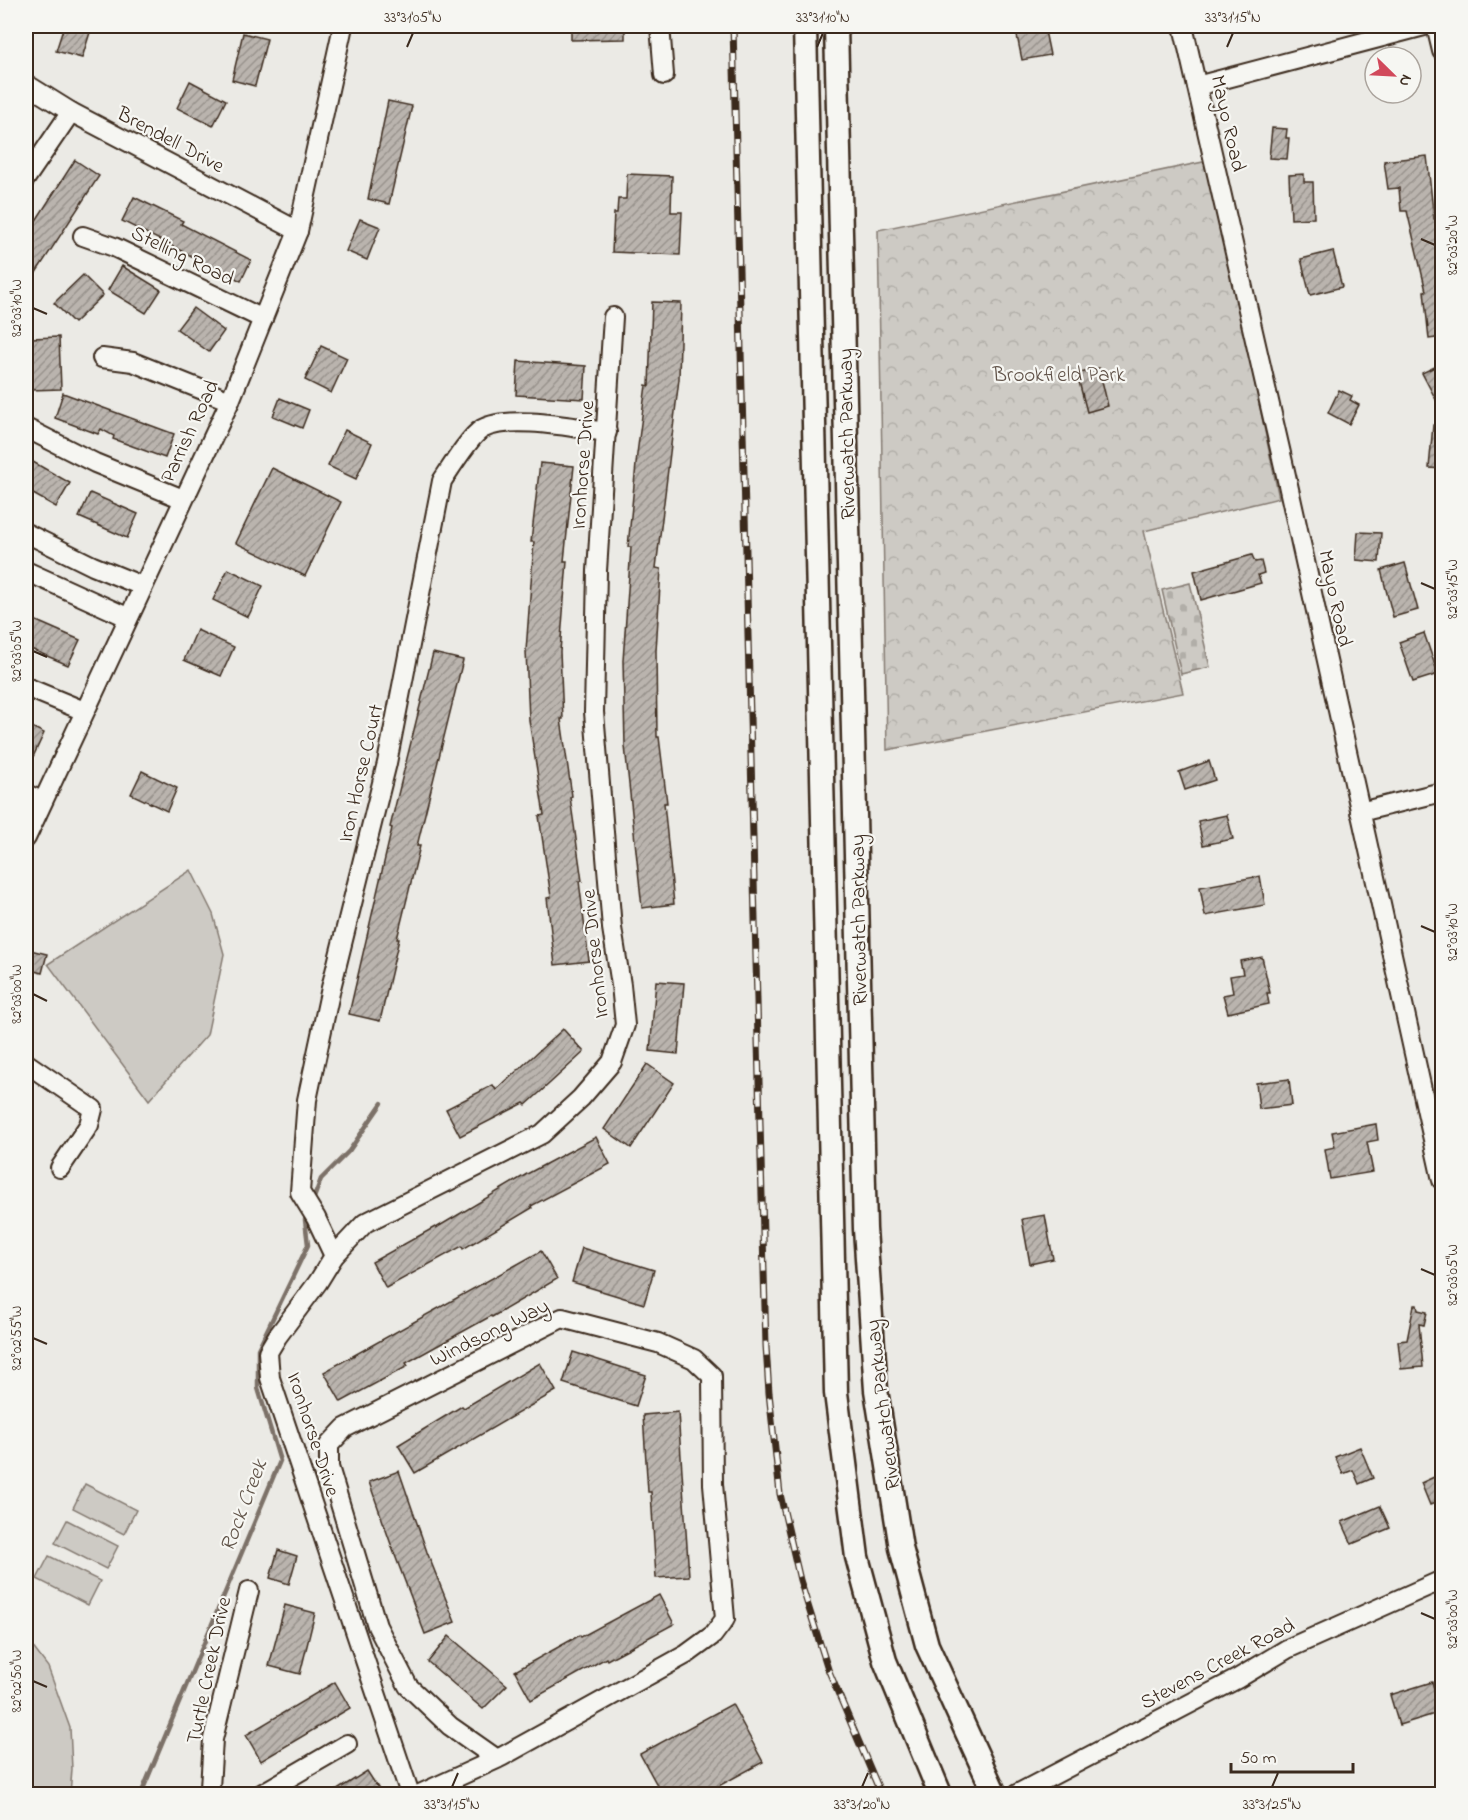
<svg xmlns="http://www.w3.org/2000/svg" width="1468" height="1820" viewBox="0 0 1468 1820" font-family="'Indie Flower',sans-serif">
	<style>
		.cemetery { fill: url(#cemetery-stones); stroke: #847a71; stroke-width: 1.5 }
		.park { fill: url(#park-crowns); stroke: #847a71; stroke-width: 1.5 }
		.pitch { fill: #cdcac4; stroke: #847a71; stroke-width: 1.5 }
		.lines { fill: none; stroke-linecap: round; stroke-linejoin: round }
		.stream { stroke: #7c7167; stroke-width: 4.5 }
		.building { fill: url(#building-hatch); stroke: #3b2a1e; stroke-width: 1.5 }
		.minor-casing { stroke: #3b2a1e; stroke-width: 22 }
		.major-casing { stroke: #3b2a1e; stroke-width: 27 }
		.minor { stroke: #f6f6f2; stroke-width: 18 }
		.major { stroke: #f6f6f2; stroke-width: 22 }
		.rail-casing { stroke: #3b2a1e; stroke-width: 7 }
		.rail { stroke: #f6f6f2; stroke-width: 4.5; stroke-dasharray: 14; stroke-linecap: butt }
		.ticks { fill: none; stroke: #3b2a1e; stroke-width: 2 }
		.labels { text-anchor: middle; stroke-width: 4.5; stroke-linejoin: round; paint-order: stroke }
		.street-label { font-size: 21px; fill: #3b2a1e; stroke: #f6f6f2 }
		.park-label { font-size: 21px; fill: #605248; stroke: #f6f6f2 }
		.water-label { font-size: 22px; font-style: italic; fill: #615449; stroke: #f6f6f2 }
		.neatline { fill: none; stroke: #3b2a1e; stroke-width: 2 }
		.ticks-label { font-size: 15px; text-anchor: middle; fill: #3b2a1e }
	</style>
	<defs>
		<pattern id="cemetery-stones" width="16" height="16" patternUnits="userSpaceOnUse" patternTransform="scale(1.5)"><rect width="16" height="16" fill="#cdcac4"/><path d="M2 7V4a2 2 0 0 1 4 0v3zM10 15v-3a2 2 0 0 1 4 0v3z" fill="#b1aea8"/></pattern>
		<pattern id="park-crowns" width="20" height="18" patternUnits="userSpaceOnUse" patternTransform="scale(1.5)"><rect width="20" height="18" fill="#cdcac4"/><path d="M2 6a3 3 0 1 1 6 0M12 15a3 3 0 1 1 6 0" fill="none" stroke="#b1aea8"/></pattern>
		<pattern id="building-hatch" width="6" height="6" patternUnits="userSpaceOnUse" patternTransform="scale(1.5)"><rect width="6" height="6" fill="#bab4ae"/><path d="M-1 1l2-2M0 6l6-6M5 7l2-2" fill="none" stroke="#98938d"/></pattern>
	</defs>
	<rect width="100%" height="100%" fill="#ebeae5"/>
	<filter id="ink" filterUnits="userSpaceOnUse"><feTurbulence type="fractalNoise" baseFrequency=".0167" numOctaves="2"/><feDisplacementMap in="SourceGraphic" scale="12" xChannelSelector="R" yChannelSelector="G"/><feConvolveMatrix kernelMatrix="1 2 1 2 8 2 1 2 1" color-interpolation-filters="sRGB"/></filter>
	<g filter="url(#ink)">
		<polygon class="cemetery" points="1190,583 1210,667 1181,674 1162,590"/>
		<polygon class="park" points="1208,161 1279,498 1144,531 1183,693 887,750 878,230"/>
		<g class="pitch">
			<polygon points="191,870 213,914 224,954 207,1035 149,1100 48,964"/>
			<polygon points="85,1484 136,1510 124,1534 73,1508"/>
			<polygon points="67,1520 118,1546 106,1569 55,1543"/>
			<polygon points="49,1556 100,1581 88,1605 37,1579"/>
			<polygon points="26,1638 48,1667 70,1728 72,1769 70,1794 26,1794"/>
		</g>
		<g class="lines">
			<g class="stream">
				<polyline points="312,1203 321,1179 349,1151 382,1103"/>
				<polyline points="141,1794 280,1461 258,1388 258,1349 308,1245 305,1220 308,1213"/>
			</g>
		</g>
		<g class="building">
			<polygon points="64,26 92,26 82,58 56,51"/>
			<polygon points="571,26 625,26 625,39 571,40"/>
			<polygon points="1015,26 1044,26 1050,55 1022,60"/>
			<polygon points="243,33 267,39 255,86 232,80"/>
			<polygon points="190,81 226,100 213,126 177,108"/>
			<polygon points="388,101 412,106 389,204 368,199"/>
			<polygon points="1272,128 1287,129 1286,138 1289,138 1287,159 1269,158"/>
			<polygon points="1427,156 1434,219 1436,219 1443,246 1443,337 1429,339 1424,291 1426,291 1407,211 1401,211 1399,188 1388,189 1384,161"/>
			<polygon points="75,160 99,176 26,288 26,236"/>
			<polygon points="627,174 672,176 671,212 682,212 680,255 612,252 614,213 617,213 618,199 626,199"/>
			<polygon points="1304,174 1304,182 1313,182 1314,218 1291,219 1289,175"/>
			<polygon points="134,197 183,221 181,224 251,260 241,281 122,221"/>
			<polygon points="360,219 380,227 367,260 346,251"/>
			<polygon points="1333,251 1342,287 1310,295 1301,259"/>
			<polygon points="122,266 161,290 146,313 108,290"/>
			<polygon points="83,275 103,295 74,323 54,303"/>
			<polygon points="652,302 681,303 679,379 656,568 661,569 656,651 657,737 659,737 667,803 664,803 674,904 642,908 625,746 623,661 631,547 628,547 637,454 646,385 649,386"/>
			<polygon points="193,308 224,331 209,352 177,329"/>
			<polygon points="59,337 61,389 31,390 30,338"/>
			<polygon points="321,346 347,358 331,393 305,380"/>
			<polygon points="518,361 586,366 584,399 516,395"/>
			<polygon points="1443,363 1443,413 1422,373"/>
			<polygon points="1099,368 1108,406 1087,412 1077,374"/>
			<polygon points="1339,390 1352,396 1350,400 1359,405 1349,424 1328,413"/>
			<polygon points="63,393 174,434 165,458 113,439 114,436 101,429 98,434 55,418"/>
			<polygon points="280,398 309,410 302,428 273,416"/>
			<polygon points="1433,425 1443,425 1443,469 1429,468"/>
			<polygon points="345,430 372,443 356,479 328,466"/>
			<polygon points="26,458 70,483 56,507 26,490"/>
			<polygon points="540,463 574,466 564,561 567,561 560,652 563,719 561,719 572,796 570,797 582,881 579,881 589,961 555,965 547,898 551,897 539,816 544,815 529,720 526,651 534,542 531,542"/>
			<polygon points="272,468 341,502 305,576 236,543"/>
			<polygon points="90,493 138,514 127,538 79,517"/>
			<polygon points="1358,532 1381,533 1379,562 1356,560"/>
			<polygon points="1252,555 1255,562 1261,561 1264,573 1258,575 1261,583 1201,600 1194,571"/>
			<polygon points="1405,563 1418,610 1393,617 1381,570"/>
			<polygon points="228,569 263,586 248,617 213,600"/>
			<polygon points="32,619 80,640 68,665 26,647 26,634"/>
			<polygon points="197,630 234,647 221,676 184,660"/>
			<polygon points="1424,633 1438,674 1413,682 1399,642"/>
			<polygon points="433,653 463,660 417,846 420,846 397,939 399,939 380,1021 349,1014 392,828 390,827"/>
			<polygon points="26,724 44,733 26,772"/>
			<polygon points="1209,761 1215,780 1185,790 1179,772"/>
			<polygon points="142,771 177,788 167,811 131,794"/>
			<polygon points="1227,815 1233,839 1203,845 1198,821"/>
			<polygon points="1260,876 1265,905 1205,916 1200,887"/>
			<polygon points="26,949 47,954 42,973 26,969"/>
			<polygon points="1262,957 1270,993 1267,993 1269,1004 1228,1013 1223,995 1233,993 1230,976 1243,974 1240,961"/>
			<polygon points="656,981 684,983 678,1054 650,1051"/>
			<polygon points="563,1029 584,1052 526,1105 524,1103 460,1136 446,1109 493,1085 496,1090"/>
			<polygon points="647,1064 674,1083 631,1148 604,1129"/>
			<polygon points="1289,1079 1292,1105 1259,1109 1256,1083"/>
			<polygon points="1376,1124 1378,1140 1367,1142 1373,1172 1330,1179 1325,1149 1335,1147 1332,1132"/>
			<polygon points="596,1137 610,1164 531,1206 532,1208 463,1249 462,1246 386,1288 372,1262 435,1227 436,1228 527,1174"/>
			<polygon points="1045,1215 1053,1259 1030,1264 1022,1219"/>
			<polygon points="582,1248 654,1270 644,1304 572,1282"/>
			<polygon points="541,1251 557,1279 492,1317 491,1316 406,1363 408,1366 341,1402 324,1372"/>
			<polygon points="1414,1305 1417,1305 1418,1310 1427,1312 1424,1325 1419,1324 1423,1367 1401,1369 1398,1341 1407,1340"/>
			<polygon points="573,1352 646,1375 636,1406 563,1383"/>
			<polygon points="540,1363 556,1391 415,1473 398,1445 462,1406 464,1408"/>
			<polygon points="678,1412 689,1576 656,1578 651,1492 648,1492 643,1415"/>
			<polygon points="1360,1447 1373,1478 1359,1484 1353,1470 1343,1474 1335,1457"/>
			<polygon points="399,1471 427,1552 455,1622 425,1634 393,1550 369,1482"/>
			<polygon points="1443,1473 1443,1500 1430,1505 1421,1483"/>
			<polygon points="1380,1506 1390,1528 1352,1544 1342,1522"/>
			<polygon points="278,1550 297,1556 289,1584 270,1578"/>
			<polygon points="659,1595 674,1624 607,1660 606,1658 531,1700 515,1671 580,1635 581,1637"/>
			<polygon points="285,1605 315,1613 300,1674 269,1666"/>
			<polygon points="449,1636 507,1685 483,1709 428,1662"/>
			<polygon points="335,1682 350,1708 261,1761 246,1735"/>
			<polygon points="1432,1682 1441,1712 1399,1725 1390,1695"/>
			<polygon points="732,1704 763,1762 704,1794 662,1794 640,1754"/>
			<polygon points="367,1771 382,1794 331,1794"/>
		</g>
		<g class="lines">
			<defs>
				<g id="minor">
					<polyline points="660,26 664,75"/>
					<polyline points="1183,26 1285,471 1442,1180"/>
					<polyline points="1436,26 1442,51"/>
					<polyline points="26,84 71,112 298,231"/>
					<polyline points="1197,86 1424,26"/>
					<polyline points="26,178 71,112"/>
					<polyline points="83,236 114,247 263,319"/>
					<polyline points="102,358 133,362 230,401"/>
					<polyline points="26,428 95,463 183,499"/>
					<polyline points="26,533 93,566 142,586"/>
					<polyline points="26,571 127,617"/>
					<polyline points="26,687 84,711"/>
					<polyline points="26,794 42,801"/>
					<polyline points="1360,812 1442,792"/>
					<polyline points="26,838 230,401 298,231 343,26"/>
					<polyline points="26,1063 93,1109 89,1125 60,1168"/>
					<path d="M334,1256L316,1218L300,1192L307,1100L331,988L387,763L442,481C450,469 470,436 482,429C509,414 576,428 607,432"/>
					<polyline points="212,1794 210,1788 213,1739 249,1591"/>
					<polyline points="261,1794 347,1744"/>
					<polyline points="410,1794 270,1378 268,1352 277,1337 318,1282 334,1256 365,1223 542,1134 581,1098 612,1062 625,1025 621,985 612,928 594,712 597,571 613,317"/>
					<polyline points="420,1794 497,1759 503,1756 687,1654 713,1635 725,1619 713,1484 712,1376 694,1359 658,1343 562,1318 345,1428 329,1445 329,1467 377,1626 408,1686 450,1726 497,1759"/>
					<polyline points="1017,1794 1237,1679 1287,1649 1442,1580"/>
				</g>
				<g id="major">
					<polyline points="805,26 836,1393 857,1557 885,1661 940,1794"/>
					<polyline points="836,26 865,1229 876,1390 901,1548 927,1645 995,1794"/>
				</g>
			</defs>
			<use href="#minor" class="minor-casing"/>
			<use href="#major" class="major-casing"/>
			<use href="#minor" class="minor"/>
			<use href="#major" class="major"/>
			<defs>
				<polyline id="rail" points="733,26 760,1122 766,1346 769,1393 780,1494 800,1580 828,1669 881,1794"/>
			</defs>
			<use href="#rail" class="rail-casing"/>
			<use href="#rail" class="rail"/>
		</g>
	</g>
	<path class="ticks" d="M407,47L413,33M817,47L823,33M1227,47L1233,33M1421,239L1435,245M33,308L47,314M1421,583L1435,589M33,651L47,657M1421,926L1435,932M33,994L47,1001M1421,1269L1435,1275M33,1338L47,1344M1421,1613L1435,1619M33,1681L47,1687M452,1787L458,1773M862,1787L868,1773M1272,1787L1278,1773"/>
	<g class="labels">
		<g class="street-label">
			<text transform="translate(1229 123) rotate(77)" y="7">Mayo Road</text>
			<text transform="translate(171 139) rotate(28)" y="7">Brendell Drive</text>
			<text transform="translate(183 255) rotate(26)" y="7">Stelling Road</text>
			<text transform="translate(189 431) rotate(-65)" y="7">Parrish Road</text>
			<text transform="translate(846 434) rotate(-91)" y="7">Riverwatch Parkway</text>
			<text transform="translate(582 465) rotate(-86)" y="7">Ironhorse Drive</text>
			<text transform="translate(1336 598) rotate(78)" y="7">Mayo Road</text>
			<text transform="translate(360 773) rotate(-77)" y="7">Iron Horse Court</text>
			<text transform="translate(858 920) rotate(-91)" y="7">Riverwatch Parkway</text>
			<text transform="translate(594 954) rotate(-96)" y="7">Ironhorse Drive</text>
			<text transform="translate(489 1332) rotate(-26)" y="7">Windsong Way</text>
			<text transform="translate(882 1405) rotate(-97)" y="7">Riverwatch Parkway</text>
			<text transform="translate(314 1434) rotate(72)" y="7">Ironhorse Drive</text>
			<text transform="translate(1217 1663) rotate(-28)" y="7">Stevens Creek Road</text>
			<text transform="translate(208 1670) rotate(-78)" y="7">Turtle Creek Drive</text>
		</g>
		<g class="park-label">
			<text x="1059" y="381">Brookfield Park</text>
		</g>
		<g class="water-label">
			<text transform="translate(242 1505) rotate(-69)" y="8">Rock Creek</text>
		</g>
	</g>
	<rect width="1468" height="1820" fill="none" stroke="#f6f6f2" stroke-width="66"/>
	<g transform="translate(1393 75) rotate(114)"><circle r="28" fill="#f6f6f2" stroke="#aba49d" stroke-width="1.5"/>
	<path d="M0-4.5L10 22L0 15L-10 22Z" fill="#d1495b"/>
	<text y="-9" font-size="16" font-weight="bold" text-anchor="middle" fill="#3b2a1e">N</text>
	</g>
	<path d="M1231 1763v9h122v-9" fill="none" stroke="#3b2a1e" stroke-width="3"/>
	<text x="1240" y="1763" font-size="18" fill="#3b2a1e" stroke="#f6f6f2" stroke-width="4.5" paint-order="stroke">50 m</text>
	<rect x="33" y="33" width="1402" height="1754" class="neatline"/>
	<g class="ticks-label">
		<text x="413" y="22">33°31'05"N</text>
		<text x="823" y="22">33°31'10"N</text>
		<text x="1233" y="22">33°31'15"N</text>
		<text transform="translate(1452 245) rotate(-90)" y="5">82°03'20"W</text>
		<text transform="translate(16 308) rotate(-90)" y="5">82°03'10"W</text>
		<text transform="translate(1452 589) rotate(-90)" y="5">82°03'15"W</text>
		<text transform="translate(16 651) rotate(-90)" y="5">82°03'05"W</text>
		<text transform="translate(1452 932) rotate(-90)" y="5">82°03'10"W</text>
		<text transform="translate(16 994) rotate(-90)" y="5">82°03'00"W</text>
		<text transform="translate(1452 1275) rotate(-90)" y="5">82°03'05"W</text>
		<text transform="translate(16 1338) rotate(-90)" y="5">82°02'55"W</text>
		<text transform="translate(1452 1619) rotate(-90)" y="5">82°03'00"W</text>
		<text transform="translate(16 1681) rotate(-90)" y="5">82°02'50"W</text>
		<text x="452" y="1809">33°31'15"N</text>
		<text x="862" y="1809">33°31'20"N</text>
		<text x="1272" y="1809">33°31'25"N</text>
	</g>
</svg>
